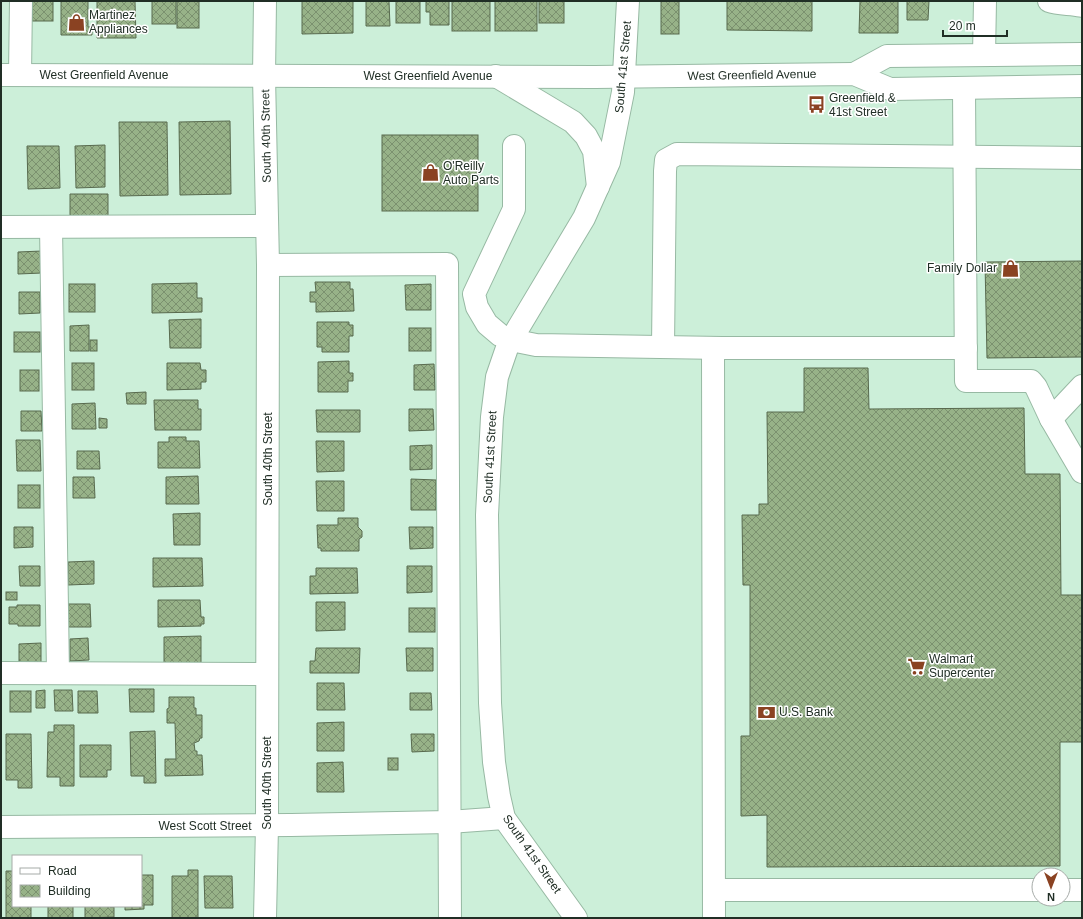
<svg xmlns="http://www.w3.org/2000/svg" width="1083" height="919" viewBox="0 0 1083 919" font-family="Arial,sans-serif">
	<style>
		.building { fill: url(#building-cross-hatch); stroke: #586a4e }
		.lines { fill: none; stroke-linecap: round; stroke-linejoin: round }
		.minor-casing { stroke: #97b9a3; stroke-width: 24 }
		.major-casing { stroke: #97b9a3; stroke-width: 24 }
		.minor { stroke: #fff; stroke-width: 22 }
		.major { stroke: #fff; stroke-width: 22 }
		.labels { text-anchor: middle; stroke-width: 3; stroke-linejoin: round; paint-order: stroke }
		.poi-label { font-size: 12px; fill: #202e25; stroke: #fff; text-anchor: start }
		.street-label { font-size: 12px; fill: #202e25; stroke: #fff }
	</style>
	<defs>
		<pattern id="building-cross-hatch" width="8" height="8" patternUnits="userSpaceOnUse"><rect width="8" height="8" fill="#97b288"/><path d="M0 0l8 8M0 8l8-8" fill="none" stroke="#7b916f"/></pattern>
	</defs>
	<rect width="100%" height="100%" fill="#ccefd9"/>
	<g class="building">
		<rect x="32" y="1" width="21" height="20"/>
		<polygon points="61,1 88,1 88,27 92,27 92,35 61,35"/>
		<polygon points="97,1 135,1 136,38 97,38"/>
		<rect x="152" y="1" width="24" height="23"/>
		<rect x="177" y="1" width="22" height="27"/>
		<polygon points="302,1 353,1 353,33 302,34"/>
		<polygon points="366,1 389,1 390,26 366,26"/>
		<rect x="396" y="1" width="24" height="22"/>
		<polygon points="426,1 449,1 449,25 430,25 430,12 426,12"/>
		<rect x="452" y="1" width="38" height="30"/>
		<rect x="495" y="1" width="42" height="30"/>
		<rect x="539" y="1" width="25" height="22"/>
		<rect x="661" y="1" width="18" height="33"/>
		<polygon points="727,1 812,1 812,31 727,30"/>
		<polygon points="860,1 898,1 898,33 859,33"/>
		<polygon points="907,1 929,1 928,20 907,20"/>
		<polygon points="230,121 231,194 180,195 179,122"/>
		<polygon points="119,122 167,122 168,195 120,196"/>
		<rect x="382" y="135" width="96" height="76"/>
		<polygon points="105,145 105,187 76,188 75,146"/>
		<polygon points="27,146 59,146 60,188 28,189"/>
		<polygon points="70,194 108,194 108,219 70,220"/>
		<polygon points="42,251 42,273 18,274 18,252"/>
		<polygon points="1082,261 1082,357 987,358 985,262"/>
		<polygon points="315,282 350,282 350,289 353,289 354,311 316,312 316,302 310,302 310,292 316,292"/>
		<polygon points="197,283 197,298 202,298 202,312 152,313 152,284"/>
		<rect x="69" y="284" width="26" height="28"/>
		<polygon points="431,284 431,310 406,310 405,285"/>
		<polygon points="19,292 40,292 40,313 19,314"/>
		<polygon points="201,319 201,348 170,348 169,320"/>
		<polygon points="317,322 349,322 349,325 353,325 353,336 349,336 349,352 322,352 322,347 317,347"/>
		<polygon points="89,325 89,351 70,351 70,326"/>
		<rect x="409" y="328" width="22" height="23"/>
		<rect x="14" y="332" width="26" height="20"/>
		<rect x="90" y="340" width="7" height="11"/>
		<polygon points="349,361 349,373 353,373 353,381 348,381 348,392 318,392 318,362"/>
		<rect x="72" y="363" width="22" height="27"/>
		<polygon points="167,363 200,363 201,370 206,370 206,382 201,382 201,389 167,390"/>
		<polygon points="434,364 435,390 414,390 414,365"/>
		<polygon points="804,368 868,368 869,409 1024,408 1025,474 1060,474 1061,595 1082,595 1082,742 1060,742 1060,866 767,867 767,815 741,816 741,736 750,736 750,585 743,585 742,515 759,515 759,504 768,504 767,412 804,412"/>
		<rect x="20" y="370" width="19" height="21"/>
		<polygon points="146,392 146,404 127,404 126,393"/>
		<polygon points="154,400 198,400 198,409 201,409 201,430 155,430"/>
		<polygon points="95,403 96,429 72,429 72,404"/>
		<polygon points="409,409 433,409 434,430 409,431"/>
		<polygon points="316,410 360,410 360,432 317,432"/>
		<polygon points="21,411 41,411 42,431 21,431"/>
		<polygon points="99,418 107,419 107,428 99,428"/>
		<polygon points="169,437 186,437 186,441 199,441 200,468 158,468 158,442 169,442"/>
		<polygon points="16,440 40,440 41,471 17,471"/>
		<polygon points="316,441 344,441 344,471 317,472"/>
		<polygon points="432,445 432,469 410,470 410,446"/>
		<polygon points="77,451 99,451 100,469 77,469"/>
		<polygon points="198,476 199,504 166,504 166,477"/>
		<polygon points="73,477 94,477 95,498 73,498"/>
		<polygon points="411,479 436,480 436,510 411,510"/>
		<polygon points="316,481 344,481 344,511 317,511"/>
		<rect x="18" y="485" width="22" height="23"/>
		<polygon points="200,513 200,545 174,545 173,514"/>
		<polygon points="338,518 358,518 358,527 362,531 362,537 359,539 359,551 321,551 321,548 318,548 317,525 338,525"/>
		<polygon points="14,527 33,527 33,547 14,548"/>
		<polygon points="409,527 433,527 433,548 410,549"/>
		<polygon points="153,558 202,558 203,586 153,587"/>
		<polygon points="94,561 94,584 68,585 68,562"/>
		<polygon points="19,566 40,566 40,586 20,586"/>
		<polygon points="407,566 432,566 432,592 407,593"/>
		<polygon points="316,568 357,568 358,593 310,594 310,576 316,576"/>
		<rect x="6" y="592" width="11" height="8"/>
		<polygon points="158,600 200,600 201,617 204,617 204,624 201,624 201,626 158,627"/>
		<polygon points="316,602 345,602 345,630 316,631"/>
		<polygon points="68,604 90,604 91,627 68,627"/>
		<polygon points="17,605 40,605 40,626 18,626 18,624 9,624 9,607 17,607"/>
		<rect x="409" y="608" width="26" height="24"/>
		<polygon points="201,636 201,663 164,664 164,637"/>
		<polygon points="88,638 89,660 70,661 70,639"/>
		<polygon points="41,643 41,665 19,665 19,644"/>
		<polygon points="316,648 360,648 359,673 310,673 310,661 315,661"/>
		<polygon points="406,648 433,648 433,671 407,671"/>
		<polygon points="317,683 344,683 345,710 317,710"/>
		<polygon points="129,689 154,689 154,712 130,712"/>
		<polygon points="45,690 45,708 36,708 36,691"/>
		<polygon points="54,690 72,690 73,711 55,711"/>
		<rect x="10" y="691" width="21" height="21"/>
		<polygon points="78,691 97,691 98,713 78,713"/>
		<polygon points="410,693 431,693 432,710 410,710"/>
		<polygon points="169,697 194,697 194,708 196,708 196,715 202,715 202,738 200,738 199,741 194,743 195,751 197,751 197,755 202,755 203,775 165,776 165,759 176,759 175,723 167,723 167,709 169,708"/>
		<polygon points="344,722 344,751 317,751 317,723"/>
		<polygon points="54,725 74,725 74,786 60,786 60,777 47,777 48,732 54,732"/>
		<polygon points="155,731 156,783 144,783 144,776 131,776 130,732"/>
		<polygon points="6,734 31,734 32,788 18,788 18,780 6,780"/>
		<polygon points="411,734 434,734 434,751 412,752"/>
		<polygon points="80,745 111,745 111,770 107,770 107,777 80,777"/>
		<rect x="388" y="758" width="10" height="12"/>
		<polygon points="343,762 344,792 317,792 317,763"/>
		<polygon points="188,870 198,870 198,918 172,918 172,876 188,876"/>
		<polygon points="6,871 13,871 13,906 31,906 31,918 6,918"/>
		<polygon points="141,875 153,875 153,905 144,905 144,909 125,910 125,906 124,906 141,906"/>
		<polygon points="204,876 232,876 233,908 205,908"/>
		<rect x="48" y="906" width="25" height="12"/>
		<polygon points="85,906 110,906 110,907 114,907 114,917 85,918"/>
	</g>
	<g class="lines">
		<defs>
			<g id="minor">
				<path d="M1049,1C1060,5 1071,3 1082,6"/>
				<polyline points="984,55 985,1"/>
				<polyline points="20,75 21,1"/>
				<polyline points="964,89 966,381 1031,381 1036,387 1051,419 1082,472"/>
				<polyline points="514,146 514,209 474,294 477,307 487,324 500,335 511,340 536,345 722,348 966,348"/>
				<polyline points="1,227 267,226"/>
				<polyline points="51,227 58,673"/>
				<polyline points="268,265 447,264 450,918"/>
				<polyline points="663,347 665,171 666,160 677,154 1082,158"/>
				<polyline points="713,348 714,918"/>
				<polyline points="1051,419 1082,386"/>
				<polyline points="1,673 267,674"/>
				<polyline points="1,827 291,825 449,822 504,818"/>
				<polyline points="714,890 1039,890"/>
				<polyline points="1063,890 1082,890"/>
				<polyline points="265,918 267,826 268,265 264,76 265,1"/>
				<polyline points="576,918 504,818 499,796 494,762 490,703 487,515 492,417 497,377 508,345 584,218 609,162 623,92 628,1"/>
			</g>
			<g id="major">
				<polyline points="854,74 887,56 1082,54"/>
				<polyline points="1,75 595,77 854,74 890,89 1082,86"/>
				<polyline points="496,76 573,122 586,136 594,151 598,187"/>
			</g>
		</defs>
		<use href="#minor" class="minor-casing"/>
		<use href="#major" class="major-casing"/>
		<use href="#minor" class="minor"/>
		<use href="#major" class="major"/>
	</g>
	<defs>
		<symbol id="shop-bare" viewBox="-9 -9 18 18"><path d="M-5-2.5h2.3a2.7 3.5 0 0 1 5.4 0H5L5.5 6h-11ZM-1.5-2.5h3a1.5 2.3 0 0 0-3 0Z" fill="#8a4222" stroke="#fff" stroke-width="2.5" paint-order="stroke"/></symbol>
		<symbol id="bus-bare" viewBox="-9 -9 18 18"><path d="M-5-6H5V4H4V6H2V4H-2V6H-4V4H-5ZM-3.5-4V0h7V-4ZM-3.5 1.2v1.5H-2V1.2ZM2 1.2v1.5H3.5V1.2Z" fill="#8a4222" stroke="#fff" stroke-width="2.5" paint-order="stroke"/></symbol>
		<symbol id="supermarket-bare" viewBox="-9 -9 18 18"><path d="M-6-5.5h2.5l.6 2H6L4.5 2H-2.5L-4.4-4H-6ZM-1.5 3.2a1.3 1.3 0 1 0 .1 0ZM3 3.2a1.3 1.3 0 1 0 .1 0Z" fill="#8a4222" stroke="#fff" stroke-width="2.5" paint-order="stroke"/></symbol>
		<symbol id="bank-bare" viewBox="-9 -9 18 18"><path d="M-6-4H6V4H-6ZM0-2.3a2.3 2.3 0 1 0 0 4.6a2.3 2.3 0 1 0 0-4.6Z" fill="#8a4222" stroke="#fff" stroke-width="2.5" paint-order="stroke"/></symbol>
	</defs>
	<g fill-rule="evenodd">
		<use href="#shop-bare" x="64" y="10" width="25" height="25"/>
		<use href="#bus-bare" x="804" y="92" width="25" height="25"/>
		<use href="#shop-bare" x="418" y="160" width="25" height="25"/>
		<use href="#shop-bare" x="998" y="256" width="25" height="25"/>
		<use href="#supermarket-bare" x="904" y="654" width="25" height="25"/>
		<use href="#bank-bare" x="754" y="700" width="25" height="25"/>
	</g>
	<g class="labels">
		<g class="poi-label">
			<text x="89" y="19">Martinez<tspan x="89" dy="14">Appliances</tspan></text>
			<text x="829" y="102">Greenfield &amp;<tspan x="829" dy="14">41st Street</tspan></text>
			<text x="443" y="170">O'Reilly<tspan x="443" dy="14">Auto Parts</tspan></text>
			<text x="997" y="272" text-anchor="end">Family Dollar</text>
			<text x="929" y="663">Walmart<tspan x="929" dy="14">Supercenter</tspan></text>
			<text x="779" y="716">U.S. Bank</text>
		</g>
		<g class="street-label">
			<text transform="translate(623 67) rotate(-85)" y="4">South 41st Street</text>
			<text x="104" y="79">West Greenfield Avenue</text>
			<text transform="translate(752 75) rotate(-1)" y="4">West Greenfield Avenue</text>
			<text x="428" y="80">West Greenfield Avenue</text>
			<text transform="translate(266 136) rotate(-91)" y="4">South 40th Street</text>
			<text transform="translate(490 457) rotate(-87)" y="4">South 41st Street</text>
			<text transform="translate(268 459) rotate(-90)" y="4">South 40th Street</text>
			<text transform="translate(267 783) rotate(-90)" y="4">South 40th Street</text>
			<text x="205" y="830">West Scott Street</text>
			<text transform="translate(532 854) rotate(55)" y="4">South 41st Street</text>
		</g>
	</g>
	<rect width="1083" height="919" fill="none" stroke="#202e25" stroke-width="4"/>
	<rect x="12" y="855" width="130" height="52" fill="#ffffff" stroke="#a6aba8"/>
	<rect x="20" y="868" width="20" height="6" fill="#ffffff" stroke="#a6aba8"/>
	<text x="48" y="875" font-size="12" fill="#202e25">Road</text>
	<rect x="20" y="885" width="20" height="12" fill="url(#building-cross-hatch)" stroke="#a6aba8"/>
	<text x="48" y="895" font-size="12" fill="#202e25">Building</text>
	<g transform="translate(1051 887) rotate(180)"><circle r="19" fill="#ffffff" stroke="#a6aba8"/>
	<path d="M0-3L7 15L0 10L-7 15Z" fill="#8a4222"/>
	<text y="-6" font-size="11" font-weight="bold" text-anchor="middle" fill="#202e25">N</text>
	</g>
	<path d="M943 30v6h64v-6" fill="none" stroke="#202e25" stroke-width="2"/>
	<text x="949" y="30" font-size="12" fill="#202e25" stroke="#ffffff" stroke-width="3" paint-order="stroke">20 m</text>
</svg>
